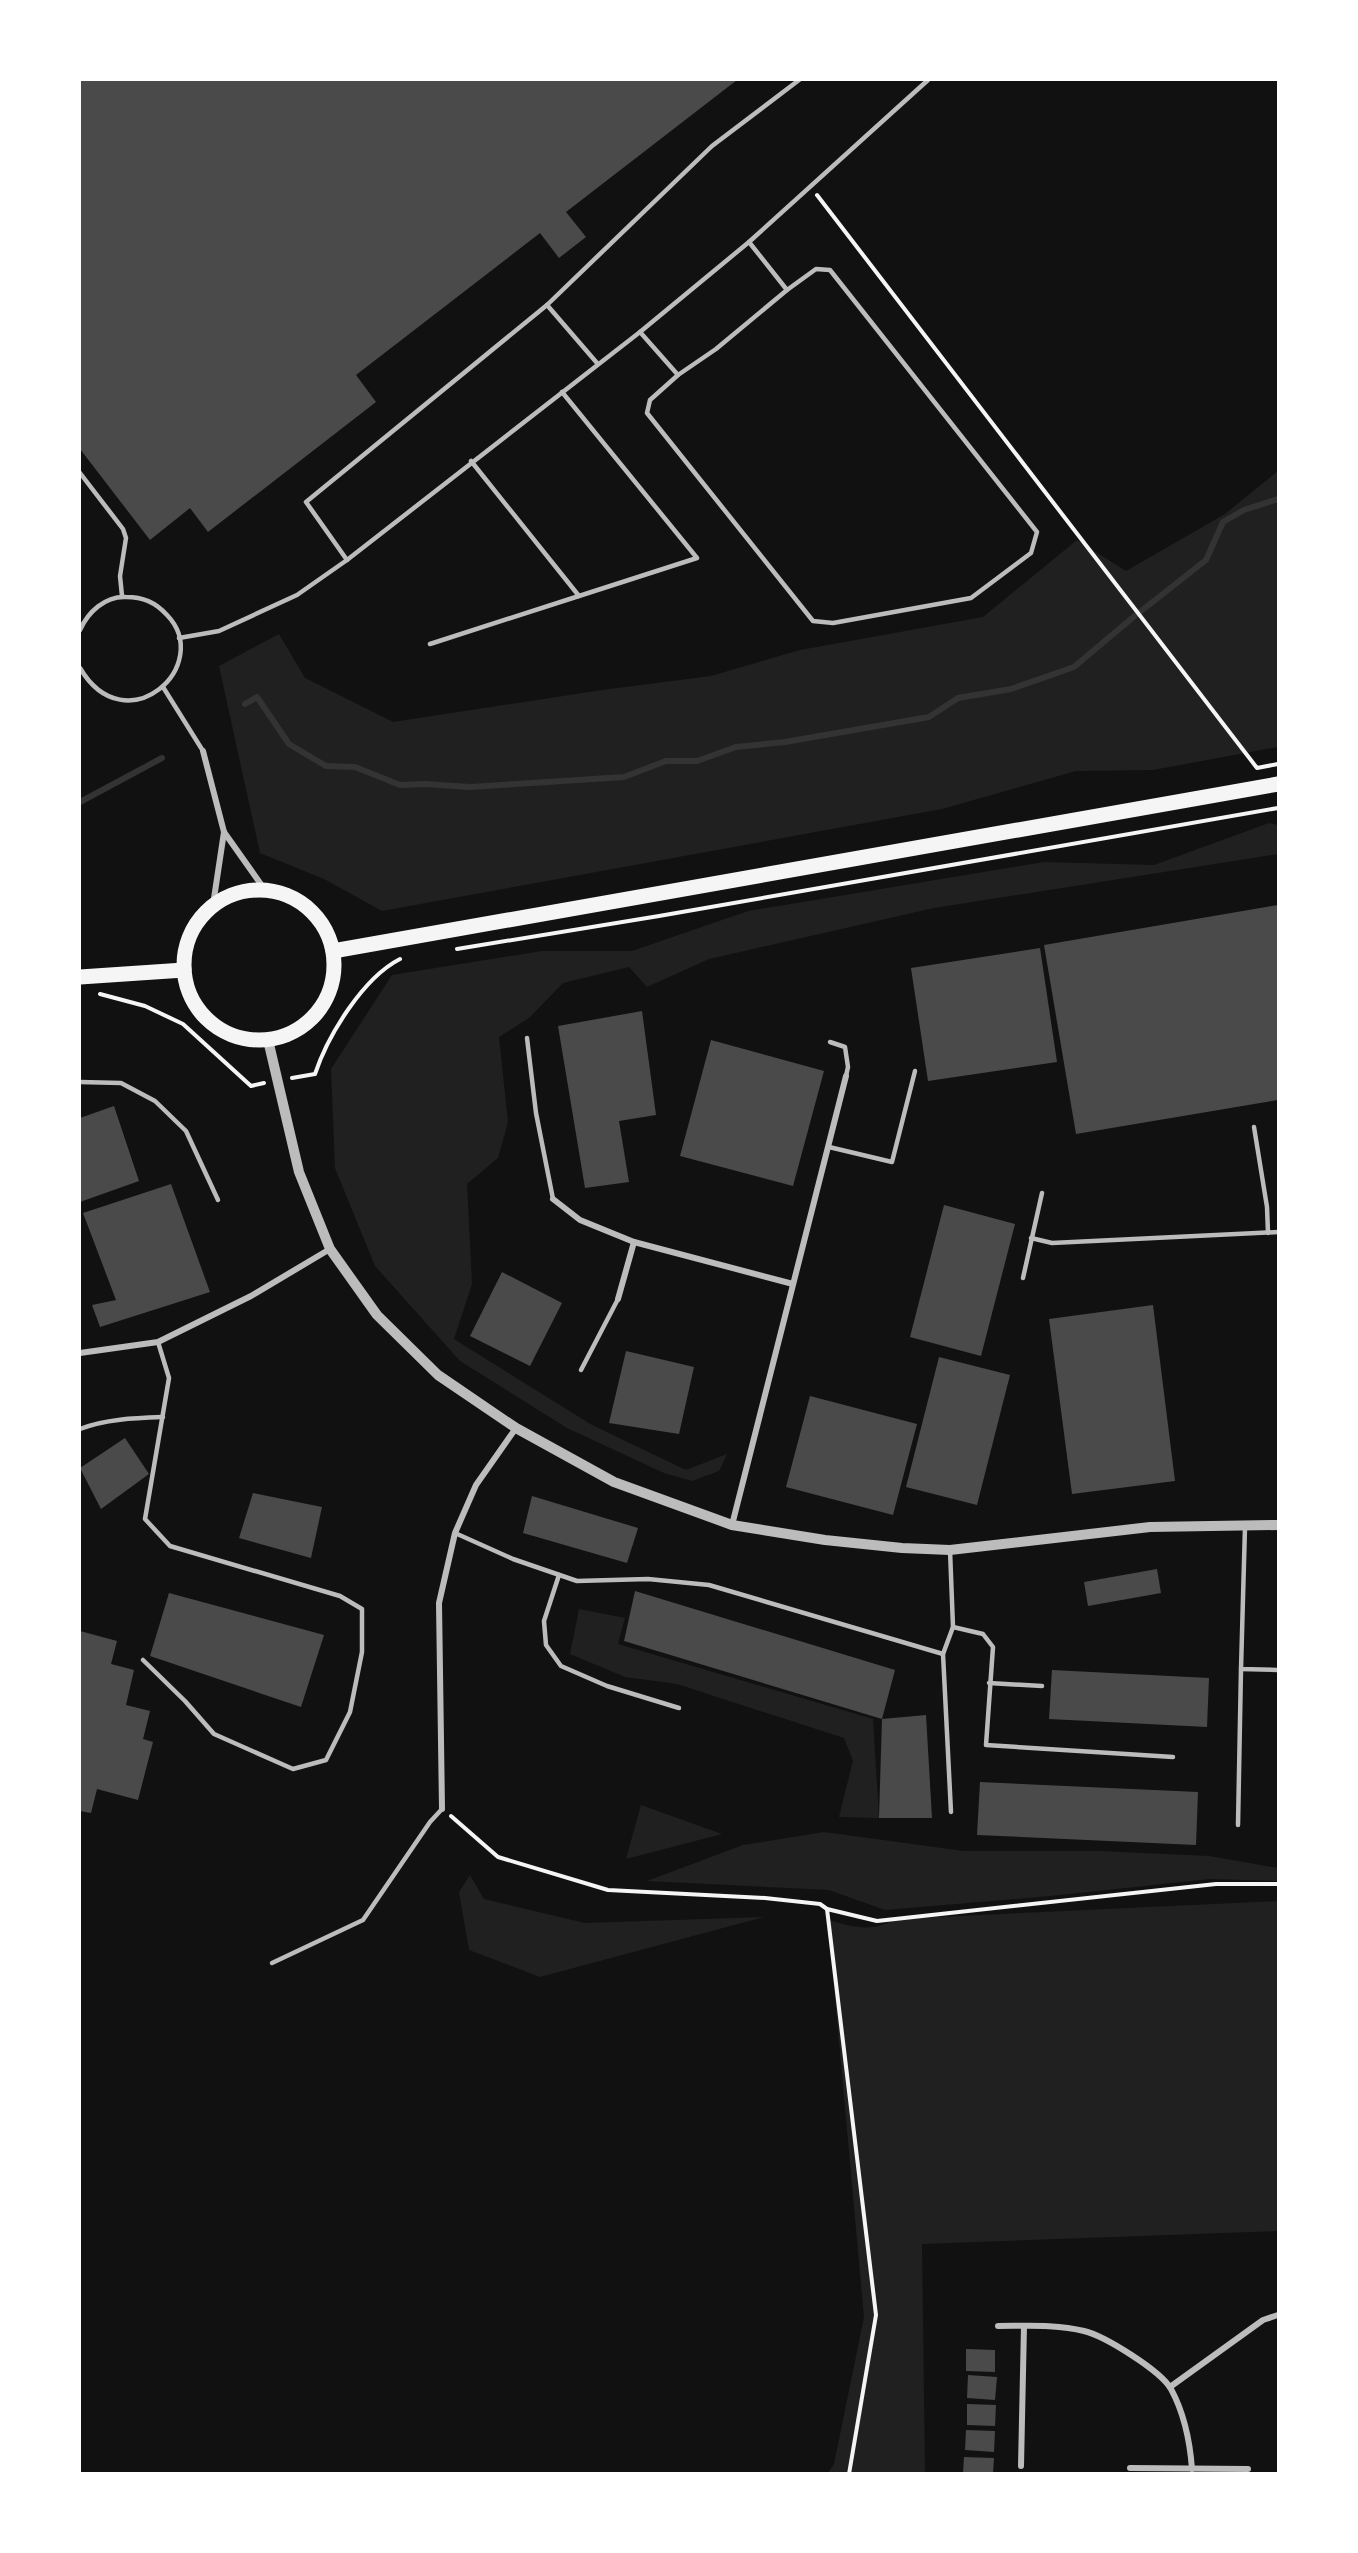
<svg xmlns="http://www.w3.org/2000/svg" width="1358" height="2553" viewBox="0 0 1358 2553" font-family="Poppins,sans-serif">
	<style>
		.green { fill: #202020 }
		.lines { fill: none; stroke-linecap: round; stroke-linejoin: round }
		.stream { stroke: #333; stroke-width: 6 }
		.building { fill: #4a4a4a }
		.path { stroke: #f5f5f5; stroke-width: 4 }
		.service { stroke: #bcbcbc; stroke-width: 4.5 }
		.minor { stroke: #bcbcbc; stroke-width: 6 }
		.tertiary { stroke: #bcbcbc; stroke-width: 10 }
		.primary { stroke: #f5f5f5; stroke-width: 15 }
	</style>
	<rect width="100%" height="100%" fill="#111"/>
	<g class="green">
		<polygon points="1278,471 1278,747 1153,770 1076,771 942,809 382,911 324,879 260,853 219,666 279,634 305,678 393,722 602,690 711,676 800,650 983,617 1077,540 1126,571 1225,514"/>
		<polygon points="1269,823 1278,825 1278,854 934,908 709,959 647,987 629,967 563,983 529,1018 499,1037 508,1122 498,1158 467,1184 472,1284 454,1339 592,1425 686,1470 727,1454 719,1471 692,1481 664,1473 567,1428 460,1361 375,1266 335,1168 331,1069 392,975 542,951 632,951 748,911 1044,862 1154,865"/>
		<polygon points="579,1609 625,1618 618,1644 873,1719 879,1818 839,1817 853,1761 844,1738 677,1684 625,1677 570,1654"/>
		<polygon points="641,1805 722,1834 626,1859"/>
		<polygon points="824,1832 964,1851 1099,1851 1209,1856 1278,1868 1278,1881 1210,1879 1050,1896 885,1910 829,1890 647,1881 743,1845"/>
		<polygon points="470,1875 484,1899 585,1923 764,1917 540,1977 469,1950 459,1892"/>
		<path d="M1278,1901V2231L922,2244L925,2473L827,2474L834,2464L864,2317L828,1920C853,1927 872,1933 895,1919Z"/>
	</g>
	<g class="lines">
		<g class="stream">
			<polyline points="245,704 257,697 289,744 326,766 355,767 400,785 425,784 470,787 624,777 666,761 697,761 736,747 785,742 929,717 958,698 1011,689 1074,667 1131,619 1206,560 1223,522 1244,510 1278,499"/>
			<polyline points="80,802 162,758"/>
		</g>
	</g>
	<g class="building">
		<polygon points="80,80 737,80 566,212 586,237 559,258 540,233 356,375 376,402 208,532 190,508 150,540 80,449"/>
		<polygon points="1278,905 1278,1100 1076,1134 1044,945"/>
		<polygon points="1040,948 1057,1062 928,1081 911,968"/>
		<polygon points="642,1011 656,1115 619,1121 629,1182 585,1188 558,1026"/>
		<polygon points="711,1040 824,1071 793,1186 680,1156"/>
		<polygon points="114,1106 139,1181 80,1202 80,1118"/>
		<polygon points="171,1184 210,1292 100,1327 92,1305 116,1300 83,1213"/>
		<polygon points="944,1205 1015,1224 981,1356 910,1337"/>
		<polygon points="502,1272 562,1303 530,1366 470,1336"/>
		<polygon points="1153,1305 1175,1481 1072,1494 1049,1319"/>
		<polygon points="626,1351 694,1367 679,1434 609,1423"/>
		<polygon points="939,1357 1010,1375 977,1505 906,1487"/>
		<polygon points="810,1396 917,1424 893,1515 786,1487"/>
		<polygon points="125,1438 149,1474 101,1509 80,1468"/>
		<polygon points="253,1493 322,1507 311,1558 239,1538"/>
		<polygon points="532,1496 638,1528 627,1563 523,1533"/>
		<polygon points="1157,1569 1161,1593 1088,1606 1084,1582"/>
		<polygon points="635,1591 895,1670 882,1719 926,1715 932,1818 879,1818 882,1719 624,1641"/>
		<polygon points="169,1593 324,1635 301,1707 150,1656"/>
		<polygon points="80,1631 117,1641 111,1664 134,1670 126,1705 150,1711 143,1739 153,1742 138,1800 97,1789 91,1813 80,1811"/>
		<polygon points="1052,1670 1209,1678 1207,1727 1049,1719"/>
		<polygon points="980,1782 1198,1792 1196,1845 977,1835"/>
		<polygon points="966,2349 995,2350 995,2372 966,2371"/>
		<polygon points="968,2375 997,2377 995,2400 967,2398"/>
		<polygon points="967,2404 996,2405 995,2426 967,2425"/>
		<polygon points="966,2430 995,2431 994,2452 965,2450"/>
		<polygon points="964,2457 994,2458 993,2474 963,2474"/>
	</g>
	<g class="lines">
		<g class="path">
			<polyline points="817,195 1257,768 1278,764"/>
			<polyline points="457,949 659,916 1278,808"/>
			<polyline points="100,994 145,1006 183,1024 251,1086 264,1083"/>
			<path d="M292,1078L315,1074C328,1035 363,978 400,959"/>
			<polyline points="451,1816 498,1857 608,1890 765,1898 820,1904 827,1909"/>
			<polyline points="849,2474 876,2315 827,1909 877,1921 1216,1884 1278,1884"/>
		</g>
		<g class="service">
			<polyline points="547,305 597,363"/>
			<polyline points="640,332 678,375 716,349 787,290 749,242"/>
			<polyline points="678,375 650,400 647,413 813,621 833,623 971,598 1031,553 1037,532 830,270 816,269 787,290"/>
			<polyline points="471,461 579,596 697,558 562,392"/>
			<polyline points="80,473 123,529 126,538 120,576 122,596"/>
			<polyline points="347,560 306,502 547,305 712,146 799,80"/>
			<path d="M80,630C88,612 105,596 126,597C143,597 155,602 167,615C215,665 126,746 80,668"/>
			<polyline points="179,638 219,631 297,595 347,560 640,332 749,242 928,80"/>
			<polyline points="430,644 579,596"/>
			<polyline points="163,687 203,751"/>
			<polyline points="527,1038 536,1113 553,1199"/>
			<polyline points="830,1042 845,1047 848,1067 846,1076"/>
			<polyline points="80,1082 121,1083 155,1101 186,1131 218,1200"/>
			<polyline points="1254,1127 1267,1207 1268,1233"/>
			<polyline points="829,1147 892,1162 915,1071"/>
			<polyline points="1031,1238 1052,1243 1278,1232"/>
			<polyline points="1023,1278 1042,1193"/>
			<polyline points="581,1370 618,1299"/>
			<path d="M80,1429C105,1419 135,1418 163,1417"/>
			<polyline points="1245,1527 1241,1669 1278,1670"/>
			<polyline points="455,1533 513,1559 577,1581 648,1579 709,1585 943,1654"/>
			<polyline points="950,1550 953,1627 943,1654 951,1812"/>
			<polyline points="559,1575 544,1621 546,1645 561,1666 607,1686 679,1708"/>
			<polyline points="953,1627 983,1634 993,1647 986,1745 1173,1757"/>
			<polyline points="143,1660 185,1701 214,1734 293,1769 326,1760 350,1712 362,1652 362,1609 340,1596 170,1546 145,1519 169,1378 158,1342"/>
			<polyline points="989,1683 1042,1686"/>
			<polyline points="1238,1825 1241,1669"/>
			<polyline points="272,1963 363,1920 430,1822 442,1809"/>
		</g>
		<g class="minor">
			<polyline points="203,751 224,832 265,890"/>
			<polyline points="213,905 224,832"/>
			<polyline points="553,1199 580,1220 634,1242 793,1284"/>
			<polyline points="618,1299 634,1242"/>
			<polyline points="80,1353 158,1342 251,1296 330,1249"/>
			<polyline points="732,1525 846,1076"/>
			<polyline points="442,1809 439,1603 455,1533 476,1485 516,1428"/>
			<path d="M998,2326C1026,2326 1057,2324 1084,2331C1105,2336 1161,2371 1171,2389C1184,2413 1190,2442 1192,2469"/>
			<polyline points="1170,2387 1263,2320 1278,2315"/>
			<polyline points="1021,2466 1024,2326"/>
			<polyline points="1130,2468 1248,2469"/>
		</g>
		<polyline class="tertiary" points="268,1040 299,1172 330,1249 377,1315 438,1375 516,1428 614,1482 732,1525 825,1540 902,1548 950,1550 1150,1527 1278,1525"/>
		<g class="primary">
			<circle cx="259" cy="965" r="75"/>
			<polyline points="333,951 1278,784"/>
			<polyline points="80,977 184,970"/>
		</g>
	</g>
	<rect width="1358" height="2553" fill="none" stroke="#ffffff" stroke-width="162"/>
</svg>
